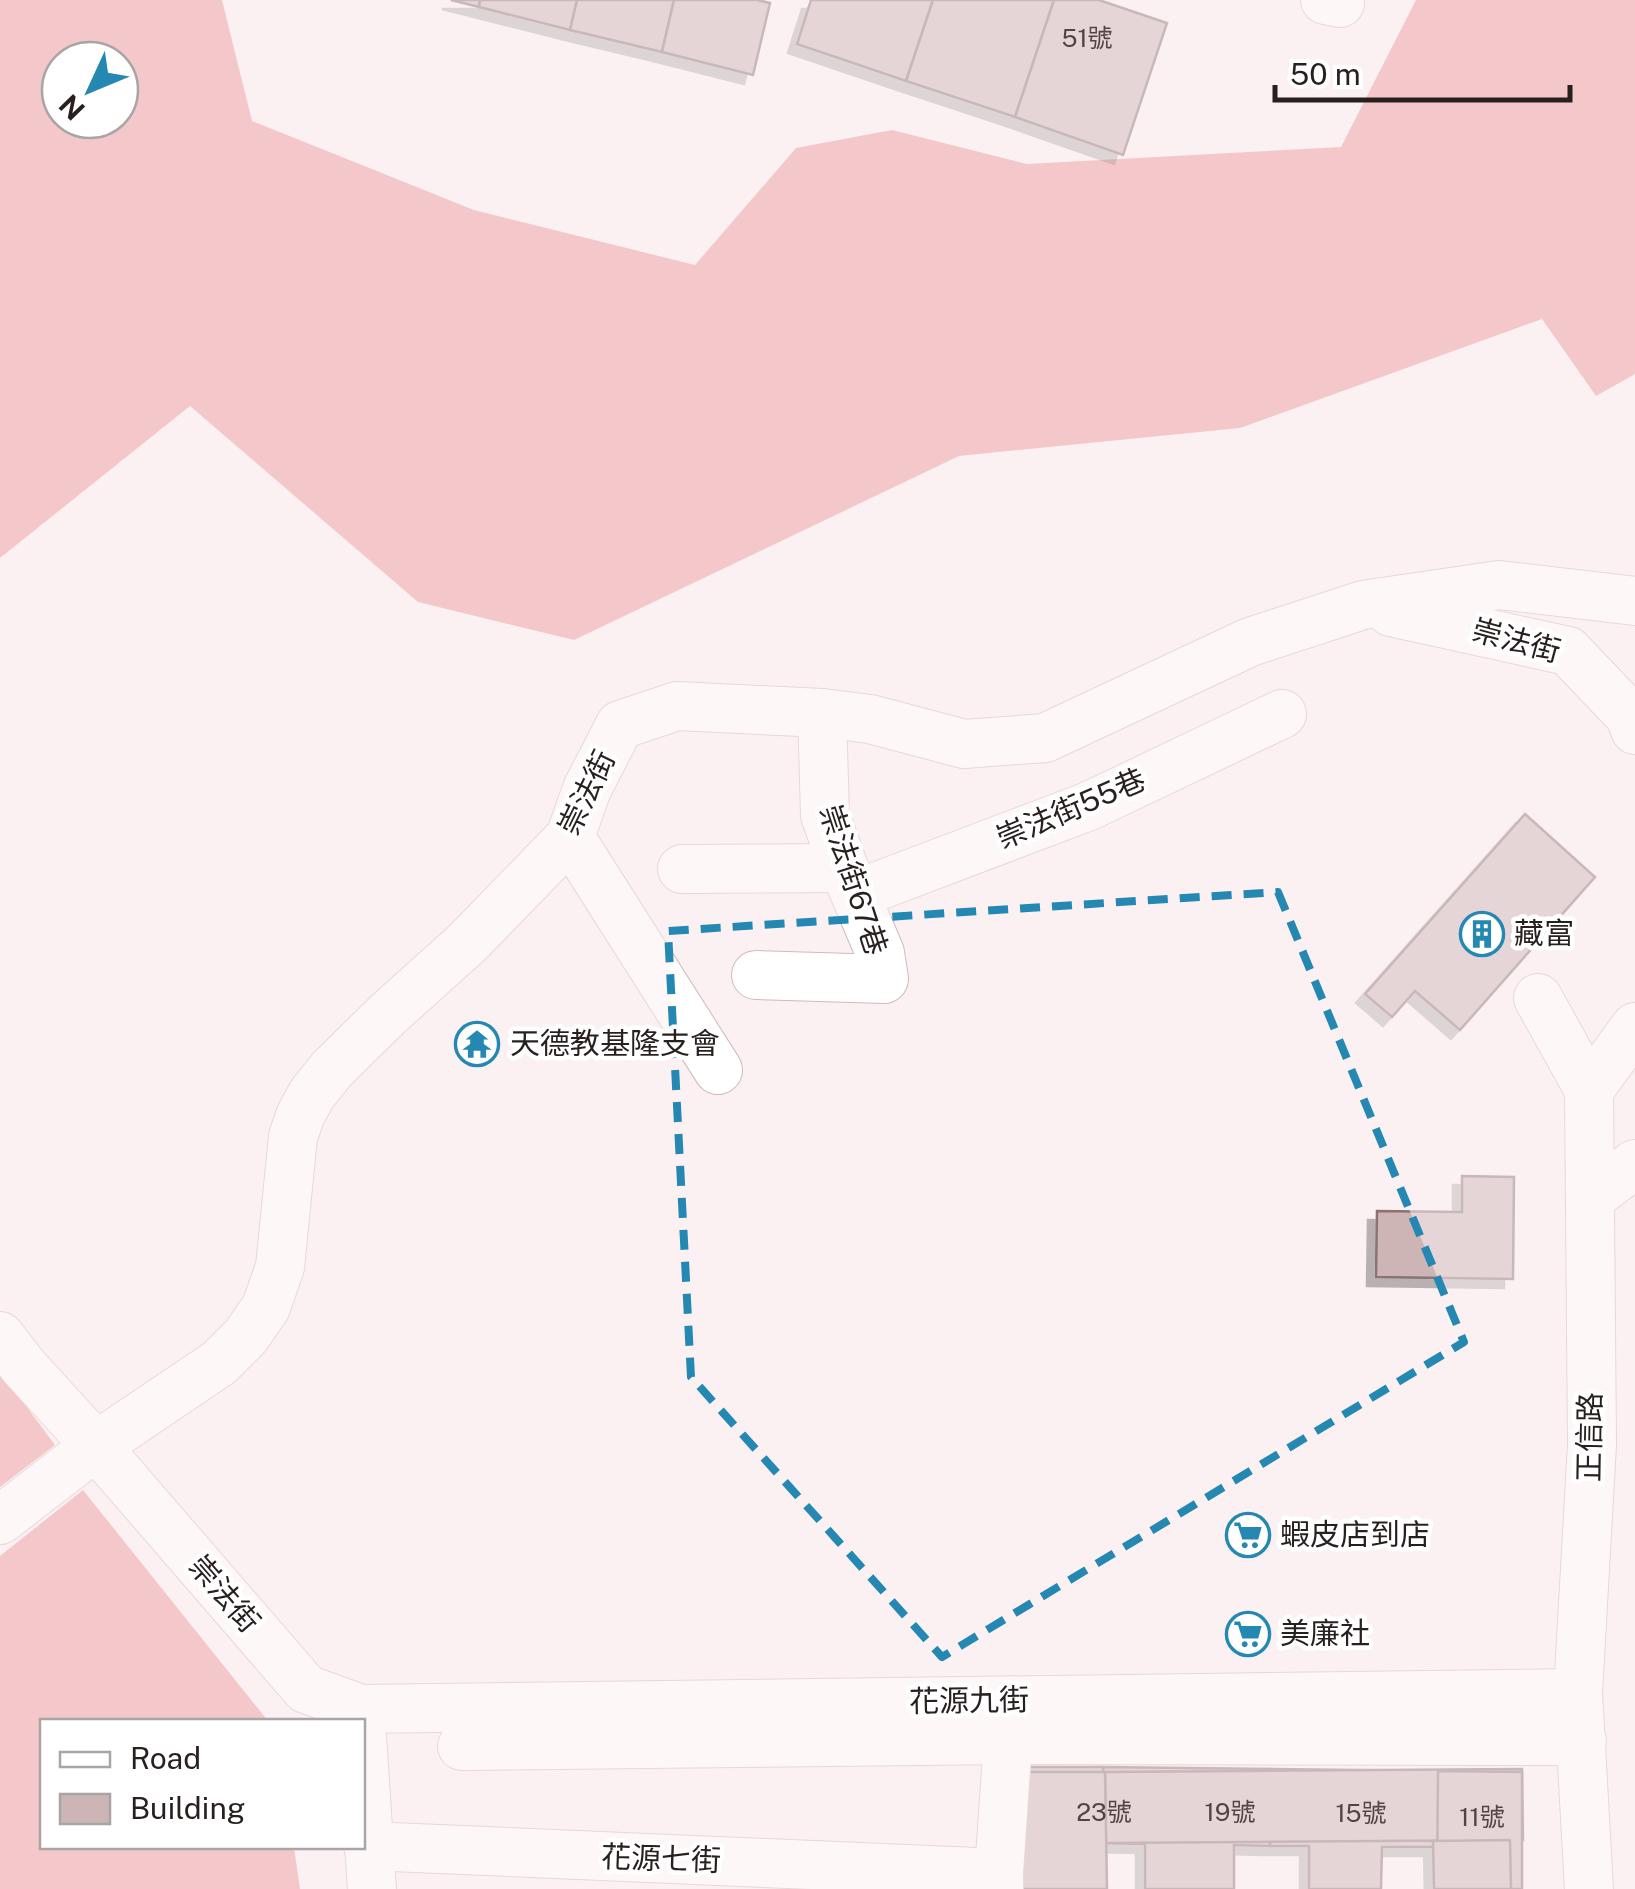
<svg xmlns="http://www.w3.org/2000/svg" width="1635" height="1889" viewBox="0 0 1635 1889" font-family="'Public Sans','Noto Sans TC',sans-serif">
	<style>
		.forest { fill: #ec949a; fill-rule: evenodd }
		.building { fill: #cdb4b5; stroke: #8a7373; stroke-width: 2.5; filter: url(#shadow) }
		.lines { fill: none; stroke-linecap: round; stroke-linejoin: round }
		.minor-casing { stroke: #d3b9ba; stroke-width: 50 }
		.minor { stroke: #fff; stroke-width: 48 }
		.marked { fill: none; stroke: #2488b2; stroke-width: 8; stroke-dasharray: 20 12; stroke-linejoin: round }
		.labels { text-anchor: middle; stroke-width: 9; stroke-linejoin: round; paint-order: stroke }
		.number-label { font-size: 25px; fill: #514444 }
		.street-label { font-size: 30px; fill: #281f1f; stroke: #fff }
		.poi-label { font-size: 30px; fill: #281f1f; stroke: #fff; text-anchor: start }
	</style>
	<defs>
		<filter id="shadow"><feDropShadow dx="-9" dy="9" stdDeviation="0" flood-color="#0004"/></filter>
	</defs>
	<rect width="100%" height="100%" fill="#fcf1f2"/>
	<g class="forest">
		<path d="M0,0H222L252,121L474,210L695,265L796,148L892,130L1027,164L1341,147L1416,0H1635V374L1596,396L1542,319L1240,428L959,456L574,640L418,602L190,406L0,558ZM60,60H120V120H60Z"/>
		<polygon points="0,1371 55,1445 0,1487"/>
		<polygon points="83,1490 268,1721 42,1722 42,1846 294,1847 300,1889 0,1889 0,1556"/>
	</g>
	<g class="building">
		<polygon points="451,0 480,0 479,7"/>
		<polygon points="480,0 577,0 570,30 479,7"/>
		<polygon points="577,0 674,0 662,52 570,30"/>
		<polygon points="674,0 757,0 770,3 753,75 662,52"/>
		<polygon points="811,0 933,0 906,81 797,44"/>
		<polygon points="933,0 1054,0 1015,117 906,81"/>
		<polygon points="1054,0 1099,0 1167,23 1123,155 1015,117"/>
		<polygon points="1525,814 1595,877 1460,1030 1415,991 1392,1017 1365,994"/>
		<polygon points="1462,1176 1514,1177 1513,1279 1376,1277 1377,1211 1462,1212"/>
		<polygon points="1019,1767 1103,1767 1106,1889 1021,1889"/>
		<polygon points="1103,1767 1271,1769 1270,1846 1234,1845 1234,1889 1145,1889 1145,1844 1105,1843"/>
		<polygon points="1271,1769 1438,1771 1437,1847 1382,1847 1381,1889 1309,1889 1309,1846 1270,1846"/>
		<polygon points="1522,1769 1523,1840 1106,1843 1105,1772"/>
		<polygon points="1438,1771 1522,1772 1522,1889 1437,1889"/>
		<polygon points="1019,1772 1105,1772 1107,1889 1020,1889"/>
		<polygon points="1510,1840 1511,1889 1434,1889 1433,1841"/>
	</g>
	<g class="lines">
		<defs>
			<g id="minor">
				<polyline points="1325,0 1340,3"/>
				<polyline points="1391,612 1568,651 1630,716 1635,730"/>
				<polyline points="570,837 718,1070"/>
				<polyline points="682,869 844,868"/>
				<polyline points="857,894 1089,806 1282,714"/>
				<polyline points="756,975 884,979 880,953 844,868 825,815 822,713"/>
				<polyline points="1538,998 1589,1090 1592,1444 1578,1693 1589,1889"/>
				<polyline points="1589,1090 1635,1027"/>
				<polyline points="1590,1198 1635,1164"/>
				<polyline points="0,1336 24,1367 96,1446 306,1689 361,1709 1578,1693"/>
				<polyline points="0,1520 96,1446 219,1363 246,1336 266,1307 280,1267 293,1137 300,1116 312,1094 332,1069 388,1014 468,942 570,837 587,789 620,725 677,706 822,713 870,719 964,744 1045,738 1250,642 1363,605 1499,585 1635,601"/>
				<polyline points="362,1736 372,1889"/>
				<polyline points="462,1746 1008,1740 1582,1741"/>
				<polyline points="368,1846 999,1873 999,1889"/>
				<polyline points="999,1873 1008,1740"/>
			</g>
		</defs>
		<use href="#minor" class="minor-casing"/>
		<use href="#minor" class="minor"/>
	</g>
	<path d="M0 0H1635V1889H0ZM1278,892L1464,1342L942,1657L691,1377L668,931Z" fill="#fcf1f2" fill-opacity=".55" fill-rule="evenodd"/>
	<path class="marked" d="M1278,892L1464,1342L942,1657L691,1377L668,931Z"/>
	<defs>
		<symbol id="building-ring" viewBox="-11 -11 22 22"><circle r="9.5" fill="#fff" stroke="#2488b2" stroke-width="1.5"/><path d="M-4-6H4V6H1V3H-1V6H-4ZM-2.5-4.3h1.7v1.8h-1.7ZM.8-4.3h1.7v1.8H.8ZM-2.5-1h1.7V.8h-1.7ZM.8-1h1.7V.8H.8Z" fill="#2488b2"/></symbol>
		<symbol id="temple-ring" viewBox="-11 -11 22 22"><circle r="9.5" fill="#fff" stroke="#2488b2" stroke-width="1.5"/><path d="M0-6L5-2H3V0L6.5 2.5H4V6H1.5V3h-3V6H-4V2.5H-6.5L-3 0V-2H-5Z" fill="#2488b2"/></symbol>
		<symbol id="supermarket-ring" viewBox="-11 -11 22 22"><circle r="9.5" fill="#fff" stroke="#2488b2" stroke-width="1.5"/><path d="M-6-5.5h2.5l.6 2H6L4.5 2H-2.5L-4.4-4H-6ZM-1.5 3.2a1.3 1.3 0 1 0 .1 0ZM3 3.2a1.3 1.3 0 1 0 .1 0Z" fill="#2488b2"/></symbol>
	</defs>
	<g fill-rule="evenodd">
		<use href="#building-ring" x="1457" y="909" width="50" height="50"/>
		<use href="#temple-ring" x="452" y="1019" width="50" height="50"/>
		<use href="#supermarket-ring" x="1223" y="1510" width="50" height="50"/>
		<use href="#supermarket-ring" x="1223" y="1609" width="50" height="50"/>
	</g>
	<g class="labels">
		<g class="number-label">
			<text x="1087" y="47">51號</text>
			<text x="1104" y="1821">23號</text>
			<text x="1230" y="1821">19號</text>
			<text x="1361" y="1822">15號</text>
			<text x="1482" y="1826">11號</text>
		</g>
		<g class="street-label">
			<text transform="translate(1516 641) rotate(15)" y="10">崇法街</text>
			<text transform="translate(587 793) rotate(-64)" y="10">崇法街</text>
			<text transform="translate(1071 809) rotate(-23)" y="10">崇法街55巷</text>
			<text transform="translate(853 880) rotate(72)" y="10">崇法街67巷</text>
			<text transform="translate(1590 1437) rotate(-89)" y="10">正信路</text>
			<text transform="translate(224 1594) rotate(49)" y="10">崇法街</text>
			<text transform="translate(969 1701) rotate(-1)" y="10">花源九街</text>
			<text transform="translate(661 1859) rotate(2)" y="10">花源七街</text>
		</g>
		<g class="poi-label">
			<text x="1514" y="944">藏富</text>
			<text x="510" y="1054">天德教基隆支會</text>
			<text x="1280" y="1545">蝦皮店到店</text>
			<text x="1280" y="1644">美廉社</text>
		</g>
	</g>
	<rect x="40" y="1719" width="325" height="130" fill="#ffffff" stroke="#a9a5a5" stroke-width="2.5"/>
	<rect x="60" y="1752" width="50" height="15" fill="#ffffff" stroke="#a9a5a5" stroke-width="2.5"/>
	<text x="130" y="1769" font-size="30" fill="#281f1f">Road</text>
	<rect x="60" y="1794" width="50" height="30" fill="#cdb4b5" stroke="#a9a5a5" stroke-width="2.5"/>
	<text x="130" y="1819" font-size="30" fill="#281f1f">Building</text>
	<g transform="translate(90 90) rotate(226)"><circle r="48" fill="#ffffff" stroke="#a9a5a5" stroke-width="2.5"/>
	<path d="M0-8L18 38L0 25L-18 38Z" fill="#2488b2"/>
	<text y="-15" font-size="28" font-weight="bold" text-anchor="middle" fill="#281f1f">N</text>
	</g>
	<path d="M1275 85v15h295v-15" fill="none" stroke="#281f1f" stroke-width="5"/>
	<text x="1290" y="85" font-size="30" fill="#281f1f" stroke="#ffffff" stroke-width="8" paint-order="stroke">50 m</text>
</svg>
